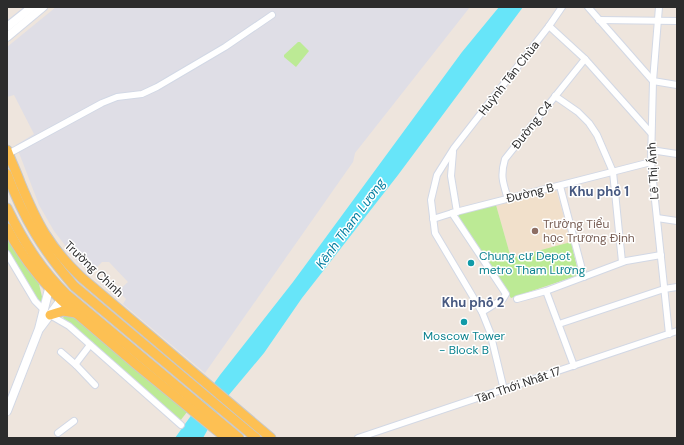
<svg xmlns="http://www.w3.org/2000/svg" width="684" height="445" viewBox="0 0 684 445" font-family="'DM Sans',sans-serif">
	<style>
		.industrial { fill: #dfdee6 }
		.education { fill: #f1e0cb }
		.green { fill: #bcea95 }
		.water { fill: #67e5f9 }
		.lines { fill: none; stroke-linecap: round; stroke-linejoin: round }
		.street-casing { stroke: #d2d8e5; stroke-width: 8 }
		.secondary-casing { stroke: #d2d8e5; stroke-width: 10 }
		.primary-casing { stroke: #c8c8c8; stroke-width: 11 }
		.street { stroke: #fff; stroke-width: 6 }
		.secondary { stroke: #fff; stroke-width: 8 }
		.primary { stroke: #fdc053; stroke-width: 9 }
		.education-dot { fill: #8d6e63; stroke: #fff; stroke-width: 1.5 }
		.culture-dot { fill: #0f9aa8; stroke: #fff; stroke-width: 1.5 }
		.labels { text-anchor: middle; stroke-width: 3; stroke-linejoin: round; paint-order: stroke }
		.street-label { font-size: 12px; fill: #2c2c2c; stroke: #fff }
		.education-label { font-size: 12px; fill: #785e54; stroke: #fff; text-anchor: start }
		.culture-label { font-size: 12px; fill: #0d838f; stroke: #fff; text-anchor: start }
		.neighbourhood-label { font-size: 13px; font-weight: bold; fill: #475981; stroke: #fff }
		.water-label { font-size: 13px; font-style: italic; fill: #037fa1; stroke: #fff }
	</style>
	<rect width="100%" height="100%" fill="#eee5dd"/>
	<polygon class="industrial" points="56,7 470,7 355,153 353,162 205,373 123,304 126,299 118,291 128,282 109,262 102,262 91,273 78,262 54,231 39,205 16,145 34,134 14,95 7,97 7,47"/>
	<polygon class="education" points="556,189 571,242 511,258 496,205"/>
	<g class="green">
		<polygon points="298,42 300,42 309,51 296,67 284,57 284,55"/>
		<polygon points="496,205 511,258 571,242 579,275 511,298 455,214"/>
		<polygon points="7,232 39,284 43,301 41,306 7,248"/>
		<polygon points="65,314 73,314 187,412 180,421 63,318"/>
	</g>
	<polygon class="water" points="499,7 523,7 398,175 302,298 264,353 223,402 203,438 175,438 220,375 293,282 462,52"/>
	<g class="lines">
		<defs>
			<g id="street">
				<polyline points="588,7 653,81 677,85"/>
				<polyline points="659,7 653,81 651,162 669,334"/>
				<polyline points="599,20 677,21"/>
				<polyline points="549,26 585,59 651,133"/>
				<polyline points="555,96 578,112 589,123 597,135 613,172 622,262"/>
				<polyline points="651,150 677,154"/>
				<polyline points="453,152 451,176 457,212"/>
				<polyline points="8,154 102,103 117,97 142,94 157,87 225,47 272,15"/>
				<polyline points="560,186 584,277"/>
				<path d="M508,199C503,183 500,176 505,159L585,59"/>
				<polyline points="452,213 506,294 503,299 482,312"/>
				<polyline points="657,218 677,221"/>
				<polyline points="433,219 452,213 651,162"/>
				<polyline points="7,254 35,301 44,310"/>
				<polyline points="546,291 574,366"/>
				<polyline points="517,299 546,291 626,261 661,255"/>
				<polyline points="50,315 69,326 181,425"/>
				<polyline points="559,324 664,289 677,287"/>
				<polyline points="90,345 77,362 76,365 95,385"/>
				<polyline points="61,352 76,365"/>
				<polyline points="504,390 490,332 482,312 435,233 431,200 437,175 454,148 549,26 562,7"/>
				<polyline points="58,433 74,421"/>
				<polyline points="358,438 677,331"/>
			</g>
			<g id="secondary">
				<polyline points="7,27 32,7"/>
				<polyline points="7,37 43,7"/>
				<polyline points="40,328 61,300"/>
				<polyline points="7,411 39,329 49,289"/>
			</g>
			<g id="primary">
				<path d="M7,150C11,161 16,171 20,182C37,223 49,247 82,278L271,438"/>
				<path d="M7,174C24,219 42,249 74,286L256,438"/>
				<path d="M7,208C23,241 40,268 66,294L239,438"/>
				<path d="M7,228C20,254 40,279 61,300L137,365L226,438"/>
				<polyline points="50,315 63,311 76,313"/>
			</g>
		</defs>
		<use href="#street" class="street-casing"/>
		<use href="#secondary" class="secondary-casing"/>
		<use href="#primary" class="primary-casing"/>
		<use href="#street" class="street"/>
		<use href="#secondary" class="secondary"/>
		<use href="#primary" class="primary"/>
	</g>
	<circle class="education-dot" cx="535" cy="231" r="4"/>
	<g class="culture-dot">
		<circle cx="471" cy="263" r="4"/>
		<circle cx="464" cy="322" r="4"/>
	</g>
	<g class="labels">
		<g class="street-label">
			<text transform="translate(509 78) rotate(-52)" y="4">Huỳnh Tấn Chùa</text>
			<text transform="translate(532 125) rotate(-52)" y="4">Đường C4</text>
			<text transform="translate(653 171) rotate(-93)" y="4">Lê Thị Ánh</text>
			<text transform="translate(530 193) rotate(-14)" y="4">Đường B</text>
			<text transform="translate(94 269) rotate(43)" y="4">Trường Chinh</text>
			<text transform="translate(518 385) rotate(-19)" y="4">Tân Thới Nhất 17</text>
		</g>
		<g class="education-label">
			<text x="543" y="228">Trường Tiểu<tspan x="543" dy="14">học Trương Định</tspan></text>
		</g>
		<g class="culture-label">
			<text x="479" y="260">Chung cư Depot<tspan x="479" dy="14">metro Tham Lương</tspan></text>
			<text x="464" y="340" text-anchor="middle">Moscow Tower<tspan x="464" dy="14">- Block B</tspan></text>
		</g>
		<g class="neighbourhood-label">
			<text x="599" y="196">Khu phố 1</text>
			<text x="473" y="307">Khu phố 2</text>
		</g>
		<g class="water-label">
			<text transform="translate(350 223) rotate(-54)" y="5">Kênh Tham Lương</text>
		</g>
	</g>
	<rect width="684" height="445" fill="none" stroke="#2c2c2c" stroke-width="16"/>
</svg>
